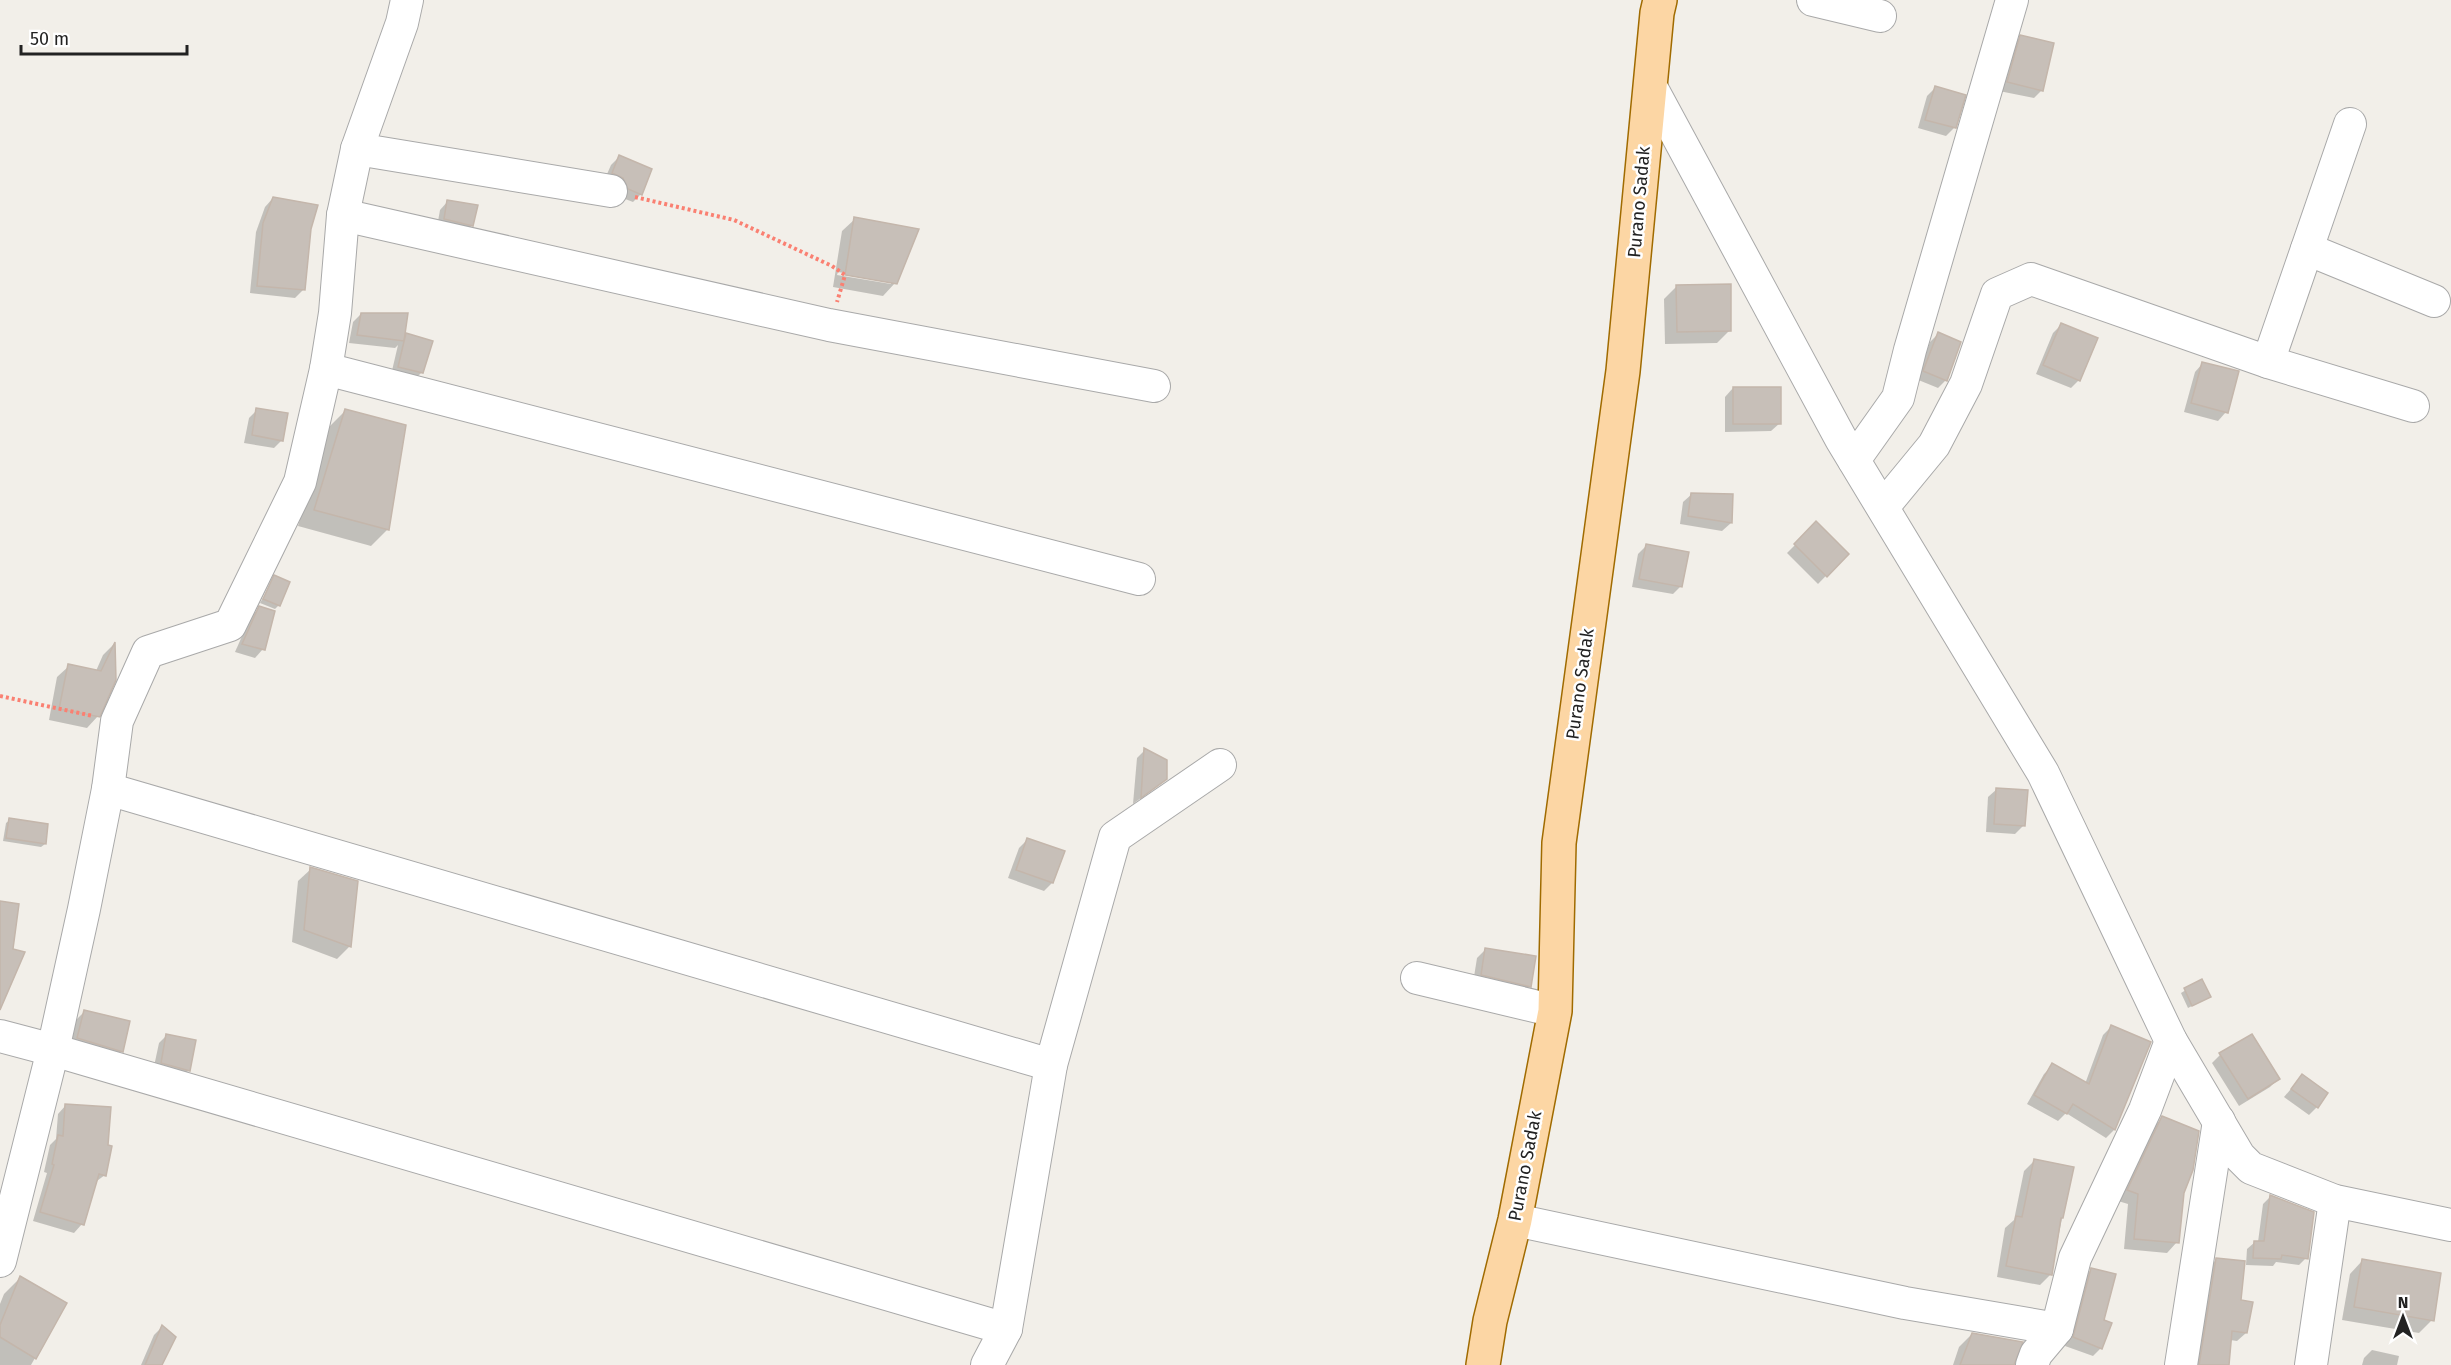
<svg xmlns="http://www.w3.org/2000/svg" width="2451" height="1365" viewBox="0 0 2451 1365" font-family="'Fira Sans',sans-serif">
	<style>
		.shadow { fill: #0003; fill-rule: evenodd }
		.building { fill: #c7bfb8; stroke: #c4b6ab; stroke-width: 1.5 }
		.lines { fill: none; stroke-linecap: round; stroke-linejoin: round }
		.minor-casing { stroke: #a9a9a9; stroke-width: 34 }
		.major-casing { stroke: #a06b00; stroke-width: 36 }
		.path { stroke: #fa8072; stroke-width: 4; stroke-dasharray: 3 3; stroke-linecap: butt }
		.minor { stroke: #fff; stroke-width: 32 }
		.major { stroke: #fcd6a4; stroke-width: 33 }
		.labels { text-anchor: middle; stroke-width: 5; stroke-linejoin: round; paint-order: stroke }
		.street-label { font-size: 18px; fill: #222; stroke: #fff }
	</style>
	<rect width="100%" height="100%" fill="#f2efe9"/>
	<g class="shadow">
		<polygon points="2021,37 2042,90 2034,98 1999,91 2013,45"/>
		<polygon points="1935,88 1955,127 1946,136 1918,128 1927,96"/>
		<polygon points="619,157 641,194 633,202 620,197 604,181 611,165"/>
		<polygon points="273,198 309,229 304,289 295,298 250,293 256,232 265,207"/>
		<polygon points="448,201 472,225 464,234 437,227 440,210"/>
		<path d="M855,219L895,283L883,296L833,287L842,231ZM838,272L891,281V284L837,275Z"/>
		<polygon points="1677,286 1730,330 1717,343 1665,344 1664,299"/>
		<polygon points="361,314 403,338 406,335 422,372 413,381 391,375 398,345 395,348 349,343 353,322"/>
		<polygon points="2061,325 2079,380 2071,388 2036,374 2053,333"/>
		<polygon points="1938,334 1946,380 1938,388 1916,379 1930,342"/>
		<polygon points="2203,363 2226,412 2218,421 2184,412 2195,372"/>
		<polygon points="1733,388 1780,423 1771,431 1725,432 1725,397"/>
		<polygon points="257,410 282,440 274,448 244,443 249,418"/>
		<polygon points="345,411 388,529 371,546 298,526 328,428"/>
		<polygon points="1692,494 1731,523 1722,531 1680,524 1683,502"/>
		<polygon points="1816,524 1847,554 1818,584 1787,553"/>
		<polygon points="1646,546 1681,586 1673,594 1632,587 1638,554"/>
		<polygon points="275,577 279,605 275,609 260,603"/>
		<polygon points="260,608 263,649 255,658 235,652 251,616"/>
		<polygon points="113,645 114,680 98,716 87,728 49,720 57,677 69,666 96,671 103,655"/>
		<polygon points="1145,750 1166,779 1133,804 1137,758"/>
		<polygon points="1997,789 2024,825 2015,834 1986,832 1988,797"/>
		<polygon points="10,820 45,844 41,847 3,841 6,823"/>
		<polygon points="1028,839 1052,883 1044,891 1008,878 1019,848"/>
		<polygon points="311,869 350,946 337,959 292,942 298,881"/>
		<polygon points="1485,950 1529,986 1521,994 1473,983 1477,958"/>
		<polygon points="2201,981 2209,997 2188,1008 2181,993"/>
		<polygon points="84,1012 121,1051 113,1059 70,1047 76,1020"/>
		<polygon points="2111,1027 2150,1043 2114,1130 2106,1138 2066,1113 2058,1121 2027,1104 2044,1074 2053,1065 2085,1084 2103,1035"/>
		<polygon points="167,1035 188,1071 180,1079 153,1071 159,1043"/>
		<polygon points="2220,1055 2278,1079 2270,1087 2239,1106 2212,1063"/>
		<polygon points="2302,1076 2317,1107 2309,1115 2284,1097"/>
		<polygon points="66,1105 105,1175 94,1183 82,1224 74,1233 33,1221 47,1173 44,1172 50,1145 56,1139 58,1114"/>
		<polygon points="2162,1118 2182,1193 2177,1242 2167,1253 2124,1249 2128,1204 2118,1201 2152,1129"/>
		<polygon points="2035,1160 2072,1168 2051,1274 2040,1285 1997,1277 2005,1228 2014,1220 2024,1171"/>
		<polygon points="2270,1197 2306,1258 2299,1265 2276,1262 2273,1266 2246,1265 2247,1249 2255,1242 2258,1242 2263,1204"/>
		<polygon points="2216,1260 2239,1301 2246,1333 2237,1341 2230,1340 2228,1365 2193,1365 2208,1268"/>
		<polygon points="2362,1261 2432,1320 2419,1333 2342,1320 2350,1274"/>
		<polygon points="2092,1269 2102,1321 2101,1348 2093,1356 2065,1346 2083,1278"/>
		<polygon points="20,1278 65,1304 31,1365 0,1365 0,1304 4,1294"/>
		<polygon points="162,1327 161,1365 141,1365 154,1335"/>
		<polygon points="1972,1334 2013,1365 1953,1365 1959,1347"/>
		<polygon points="2372,1350 2399,1356 2397,1365 2362,1365 2364,1358"/>
	</g>
	<g class="building">
		<polygon points="2020,35 2054,43 2043,91 2007,82"/>
		<polygon points="1935,86 1966,95 1956,128 1925,120"/>
		<polygon points="619,155 652,169 642,195 628,189 623,178 612,173"/>
		<polygon points="273,197 318,205 311,229 305,290 257,286 263,223"/>
		<polygon points="447,200 478,205 473,226 444,219"/>
		<polygon points="854,217 919,229 897,284 845,275"/>
		<polygon points="1731,284 1731,331 1677,332 1676,285"/>
		<polygon points="361,313 408,313 404,341 357,335"/>
		<polygon points="2061,323 2098,338 2080,381 2043,365"/>
		<polygon points="1938,332 1961,342 1947,381 1923,371"/>
		<polygon points="406,333 433,341 423,373 398,367"/>
		<polygon points="2202,362 2239,371 2228,413 2191,403"/>
		<rect x="1733" y="387" width="48" height="37"/>
		<polygon points="256,408 288,413 283,441 252,435"/>
		<polygon points="345,409 406,425 389,530 314,510"/>
		<polygon points="1691,493 1733,494 1732,523 1688,516"/>
		<polygon points="1816,521 1849,554 1827,577 1794,544"/>
		<polygon points="1646,544 1689,552 1682,587 1639,579"/>
		<polygon points="274,575 290,582 280,606 263,599"/>
		<polygon points="259,606 275,611 265,650 242,644"/>
		<polygon points="115,642 116,680 100,717 59,709 68,664 101,671"/>
		<polygon points="1144,748 1167,760 1167,779 1141,798"/>
		<polygon points="1996,788 2028,790 2025,826 1994,824"/>
		<polygon points="9,818 48,824 46,844 6,838"/>
		<polygon points="1027,838 1065,851 1053,883 1016,870"/>
		<polygon points="310,867 358,881 351,947 304,930"/>
		<polygon points="0,901 19,904 13,949 25,952 0,1010"/>
		<polygon points="1485,948 1536,956 1531,987 1481,975"/>
		<polygon points="2202,979 2211,997 2192,1006 2184,988"/>
		<polygon points="84,1010 130,1021 123,1052 77,1038"/>
		<polygon points="2111,1025 2151,1042 2115,1130 2073,1104 2067,1114 2034,1095 2052,1063 2089,1084"/>
		<polygon points="166,1034 196,1040 190,1071 161,1063"/>
		<polygon points="2252,1034 2280,1079 2248,1099 2219,1053"/>
		<polygon points="2302,1074 2328,1093 2318,1108 2291,1089"/>
		<polygon points="65,1104 111,1107 108,1145 112,1146 106,1176 99,1174 84,1225 40,1212 54,1165 52,1164 58,1135 63,1136"/>
		<polygon points="2162,1116 2199,1131 2193,1170 2184,1193 2179,1243 2134,1239 2138,1194 2127,1190"/>
		<polygon points="2034,1159 2074,1167 2063,1218 2061,1218 2052,1275 2006,1266 2016,1216 2022,1217"/>
		<polygon points="2270,1195 2314,1212 2308,1259 2282,1255 2281,1259 2253,1258 2254,1241 2264,1241"/>
		<polygon points="2216,1258 2245,1261 2241,1300 2253,1302 2247,1333 2232,1331 2229,1365 2199,1365"/>
		<polygon points="2362,1259 2441,1273 2434,1321 2354,1307"/>
		<polygon points="2091,1268 2116,1274 2104,1320 2112,1323 2102,1349 2073,1337"/>
		<polygon points="20,1276 67,1303 36,1359 0,1337 0,1325"/>
		<polygon points="162,1325 176,1337 162,1365 145,1365"/>
		<polygon points="1972,1333 2023,1342 2014,1365 1960,1365"/>
	</g>
	<g class="lines">
		<defs>
			<g id="minor">
				<polyline points="1813,0 1880,16"/>
				<polyline points="1650,85 1841,439 2043,773 2171,1041 2239,1156 2251,1168 2335,1201 2451,1225"/>
				<polyline points="357,149 611,191"/>
				<polyline points="343,215 829,325 1154,386"/>
				<polyline points="2307,249 2434,301"/>
				<polyline points="2268,362 2413,406"/>
				<polyline points="326,369 1139,579"/>
				<polyline points="1854,460 1898,398 1910,350 2012,0"/>
				<polyline points="1883,507 1934,445 1966,384 1997,294 2031,279 2268,362 2350,124"/>
				<polyline points="108,789 1051,1065"/>
				<polyline points="1417,978 1555,1011"/>
				<polyline points="0,1036 53,1050 1006,1329"/>
				<polyline points="1515,1220 1905,1303 2057,1329"/>
				<polyline points="0,1261 53,1050 84,909 108,789 117,721 148,652 230,625 300,482 326,369 335,313 343,215 357,149 402,23 407,0"/>
				<polyline points="987,1365 1006,1329 1051,1065 1115,837 1220,765"/>
				<polyline points="2032,1365 2036,1354 2057,1329 2075,1258 2145,1110 2171,1041"/>
				<polyline points="2181,1365 2219,1121"/>
				<polyline points="2311,1365 2335,1201"/>
			</g>
			<polyline id="major" points="1483,1365 1490,1321 1515,1220 1555,1011 1559,843 1623,371 1657,13 1660,0"/>
		</defs>
		<use href="#minor" class="minor-casing"/>
		<use href="#major" class="major-casing"/>
		<g class="path">
			<polyline points="635,197 734,220 832,266 845,275 837,302"/>
			<polyline points="0,696 93,716"/>
		</g>
		<use href="#minor" class="minor"/>
		<use href="#major" class="major"/>
	</g>
	<g class="labels">
		<g class="street-label">
			<text transform="translate(1639 202) rotate(-85)" y="6">Purano Sadak</text>
			<text transform="translate(1580 684) rotate(-82)" y="6">Purano Sadak</text>
			<text transform="translate(1525 1166) rotate(-79)" y="6">Purano Sadak</text>
		</g>
	</g>
	<g transform="translate(2403 1317)" stroke="#ffffff" stroke-width="4.5" paint-order="stroke">
	<path d="M0-4.5L10 22L0 15L-10 22Z" fill="#222222"/>
	<text y="-9" font-size="16" font-weight="bold" text-anchor="middle" fill="#222222">N</text>
	</g>
	<path d="M21 45v9h166v-9" fill="none" stroke="#222222" stroke-width="3"/>
	<text x="30" y="45" font-size="18" fill="#222222" stroke="#ffffff" stroke-width="4.5" paint-order="stroke">50 m</text>
</svg>
